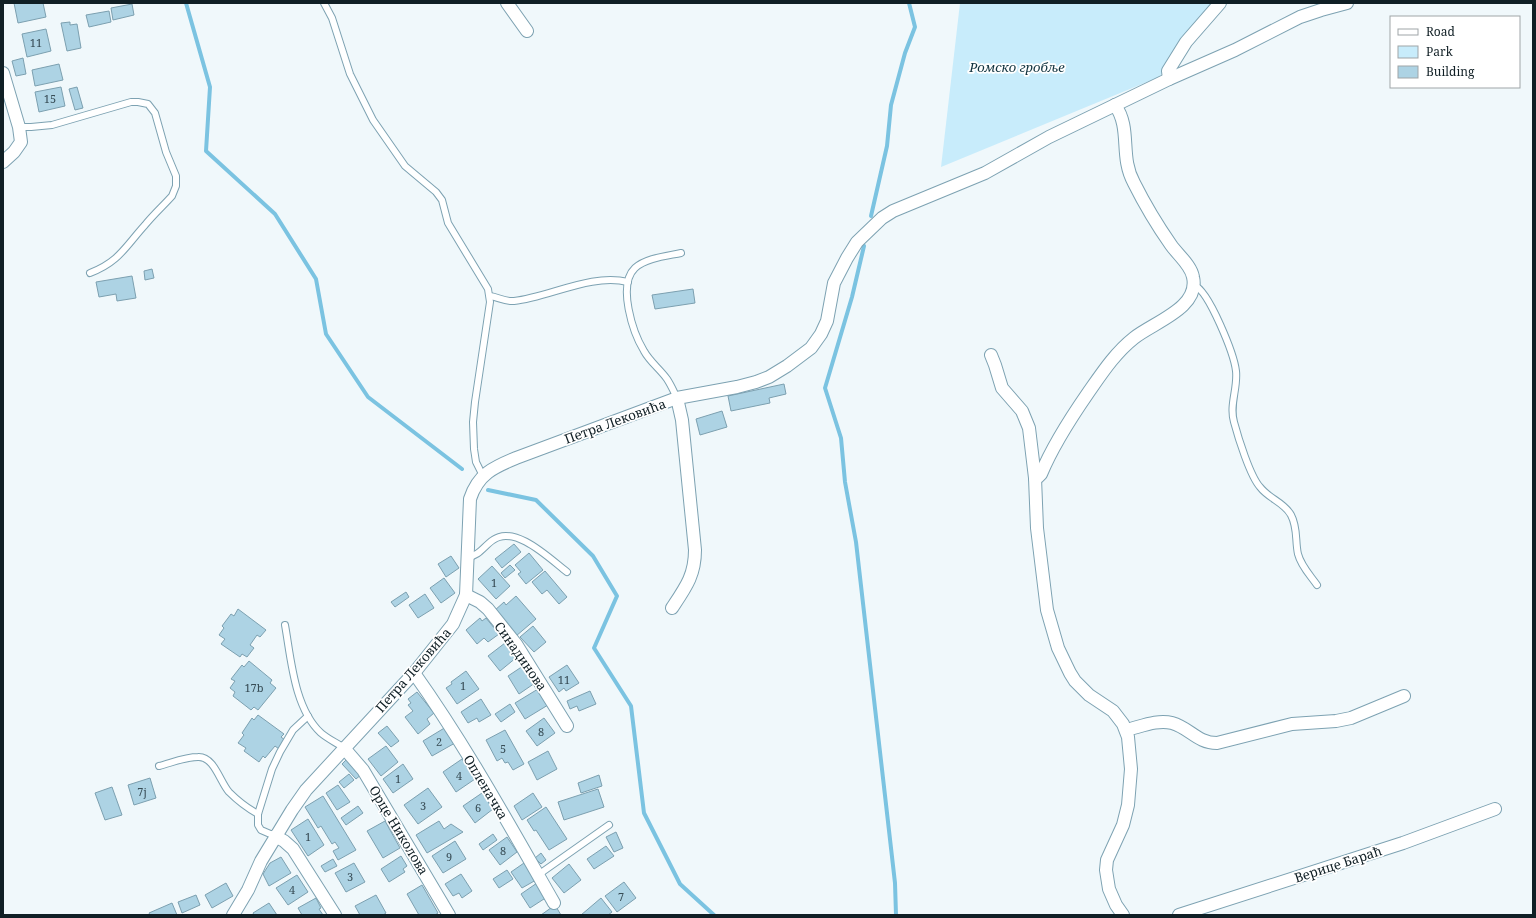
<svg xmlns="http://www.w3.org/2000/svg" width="1536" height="918" viewBox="0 0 1536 918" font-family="'Noto Serif',serif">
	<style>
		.green { fill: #c8ecfb }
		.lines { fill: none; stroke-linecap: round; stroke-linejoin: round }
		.stream { stroke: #7bc3e1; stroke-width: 4 }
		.building { fill: #add3e4; stroke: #7ca0b0 }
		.lane-casing { stroke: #7da2b2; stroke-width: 8 }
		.street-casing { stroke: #7da2b2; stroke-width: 14 }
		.lane { stroke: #fff; stroke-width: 6 }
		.street { stroke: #fff; stroke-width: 12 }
		.labels { text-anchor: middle; stroke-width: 3.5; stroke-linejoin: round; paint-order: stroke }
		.number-label { font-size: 11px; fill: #374c55 }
		.park-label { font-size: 13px; font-style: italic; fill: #0f323e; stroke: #fff }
		.street-label { font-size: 13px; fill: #101f25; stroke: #fff }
	</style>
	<rect width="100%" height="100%" fill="#f0f8fb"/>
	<polygon class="green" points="960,3 1220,3 1159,77 941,167"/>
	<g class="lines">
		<g class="stream">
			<polyline points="186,3 210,87 206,151 275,214 316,279 326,334 368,397 462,469"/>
			<polyline points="871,216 887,146 891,105 905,53 915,27 909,3"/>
			<polyline points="864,246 852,297 825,388 841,438 845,482 856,542 895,883 896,915"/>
			<polyline points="488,490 536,500 593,556 617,596 594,648 631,706 644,813 680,884 714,915"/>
		</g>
	</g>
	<g class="building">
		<polygon points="14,3 43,3 46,17 18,23"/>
		<polygon points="132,4 134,15 113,20 111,8"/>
		<polygon points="109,11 111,22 89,27 86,15"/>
		<polygon points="70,22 70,25 77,24 81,48 67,51 61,23"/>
		<polygon points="46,29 51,51 27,57 22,34"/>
		<polygon points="23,58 26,74 16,76 12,61"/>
		<polygon points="59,64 63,80 35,86 32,70"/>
		<polygon points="61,87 65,106 39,112 35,92"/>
		<polygon points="77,87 83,108 75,110 69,89"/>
		<polygon points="152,269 154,278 145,280 144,271"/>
		<polygon points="132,276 136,298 117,301 116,294 99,297 96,282"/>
		<polygon points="693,289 695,303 655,309 652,295"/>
		<polygon points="784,384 786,394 769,398 770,403 731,411 728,396"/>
		<polygon points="722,411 727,427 700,435 696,419"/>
		<polygon points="514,544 521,552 502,568 495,559"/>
		<polygon points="529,553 543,570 526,584 518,574 521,572 515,565"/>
		<polygon points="451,556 459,568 446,577 438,564"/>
		<polygon points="510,565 515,570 505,578 501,573"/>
		<polygon points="492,566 510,586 496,599 478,579"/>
		<polygon points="545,571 567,597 559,604 547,590 542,594 532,582"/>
		<polygon points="444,578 455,593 441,603 430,588"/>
		<polygon points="406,592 409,597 395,607 391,602"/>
		<polygon points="425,594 434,608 418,618 409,605"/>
		<polygon points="516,596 536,619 516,636 494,611 504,602 506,605"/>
		<polygon points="238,609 266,630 260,637 257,635 250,645 254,648 247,657 242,654 240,657 221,644 225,639 219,635 224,628 222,626 231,614 234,616"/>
		<polygon points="480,618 482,621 486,618 499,634 488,642 484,638 477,644 466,630"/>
		<polygon points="533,626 546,642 534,652 520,637"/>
		<polygon points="505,643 517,657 500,671 488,656"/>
		<polygon points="249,661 272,680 270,683 276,688 258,710 254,707 251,710 233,696 235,692 230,688 235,681 231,679 242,665 244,667"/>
		<polygon points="567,665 579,683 566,691 564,688 559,692 549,677"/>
		<polygon points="523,666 535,683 519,694 508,676"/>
		<polygon points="466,671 479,689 457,704 446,688 452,684 451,682"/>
		<polygon points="538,689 548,705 525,719 515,703"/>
		<polygon points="590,691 596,704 579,711 577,706 570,709 567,701"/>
		<polygon points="417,692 434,713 427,719 430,724 418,734 405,717 413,711 408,705 411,703 408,699"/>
		<polygon points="481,699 491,715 479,722 477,718 468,723 461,712"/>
		<polygon points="510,704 515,712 501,722 495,714"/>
		<polygon points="258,715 284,734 281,737 285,740 279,749 275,746 265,758 263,756 259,762 244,751 246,748 238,743 244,735 242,733 252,718 254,720"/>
		<polygon points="544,718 555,733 537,746 526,731"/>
		<polygon points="387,726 399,741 391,747 378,733"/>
		<polygon points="446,727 455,743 432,756 423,741"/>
		<polygon points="505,730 524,764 513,770 508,762 505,763 502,758 497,761 486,740"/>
		<polygon points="386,746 398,762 381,776 368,759"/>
		<polygon points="548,751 557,769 537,780 528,762"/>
		<polygon points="348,758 362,774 356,779 342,764"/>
		<polygon points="462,759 475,779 456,792 443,772"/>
		<polygon points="403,764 413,779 393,793 383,779"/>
		<polygon points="349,774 354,780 344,788 339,782"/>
		<polygon points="599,775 602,786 581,793 578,783"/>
		<polygon points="150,778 156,798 134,805 128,785"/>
		<polygon points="338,785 350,802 337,810 326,793"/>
		<polygon points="112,787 122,815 105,820 95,793"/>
		<polygon points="428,788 442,807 418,824 404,805"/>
		<polygon points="598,789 604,807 564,820 558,802"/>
		<polygon points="482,793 493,809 475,823 463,806"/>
		<polygon points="533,793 542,807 522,820 514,806"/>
		<polygon points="323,796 356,850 338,860 333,851 339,848 335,842 332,844 321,826 318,828 305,807"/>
		<polygon points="358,806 363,813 346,825 341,818"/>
		<polygon points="546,807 567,839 549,850 536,830 534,831 527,820"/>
		<polygon points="308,819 324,845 308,856 291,830"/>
		<polygon points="385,821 400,848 383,858 367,831"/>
		<polygon points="439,821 444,829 451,824 463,832 427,853 416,835"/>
		<polygon points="616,832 623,848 614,852 606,837"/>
		<polygon points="493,834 497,840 483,850 479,844"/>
		<polygon points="507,837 517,852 500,865 489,850"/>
		<polygon points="455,841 466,859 443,873 432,856"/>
		<polygon points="606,846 614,856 594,869 587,859"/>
		<polygon points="541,853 546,860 541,864 535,858"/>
		<polygon points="401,856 407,866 403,869 405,872 389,882 381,869"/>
		<polygon points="281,857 291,873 269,886 263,874 270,863"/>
		<polygon points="333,859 337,866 325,872 321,866"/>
		<polygon points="354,863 365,882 346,892 335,873"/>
		<polygon points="524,863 536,880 522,888 511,872"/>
		<polygon points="569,864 581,880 564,893 552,878"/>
		<polygon points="507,870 513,879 499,888 493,879"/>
		<polygon points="461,874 472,891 462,898 459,893 453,896 445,884"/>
		<polygon points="297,875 308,892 288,905 276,888"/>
		<polygon points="624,882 636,898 617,912 605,896"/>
		<polygon points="226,883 233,896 212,908 205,895"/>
		<polygon points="537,883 547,897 530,908 521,894"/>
		<polygon points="422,885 438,913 435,915 419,915 407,894"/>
		<polygon points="196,895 200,905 182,913 178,902"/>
		<polygon points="376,895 386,913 383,915 360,915 355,906"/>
		<polygon points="316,898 321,908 319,909 323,915 302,915 298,908"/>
		<polygon points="601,898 612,912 608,915 581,915"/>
		<polygon points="172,903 177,915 150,915 149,913"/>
		<polygon points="269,903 277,915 254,915 253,913"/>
		<polygon points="555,905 561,915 541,915"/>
	</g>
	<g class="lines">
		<defs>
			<g id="lane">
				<polyline points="324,3 332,18 350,74 373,120 405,166 436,192 442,200 448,223 488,289 490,302 475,402 473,422 474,449 476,462 483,476"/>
				<path d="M19,127H31L52,125L131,102H138L148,104L155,113L166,152L176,176V186L172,196C163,206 153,215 145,225C125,247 119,262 90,273"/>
				<path d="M1194,285C1209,291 1234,354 1236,371C1238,388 1229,405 1234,422C1238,437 1250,476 1260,487C1269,499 1284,502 1291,515C1298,528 1295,541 1298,554C1301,566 1310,575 1317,585"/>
				<path d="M490,296C498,297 505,302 514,301C550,297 591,273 628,282"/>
				<path d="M677,398C674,392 671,385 667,379C660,369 650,362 644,351C633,333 617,285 635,268C646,258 667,256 681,253"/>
				<path d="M468,557C479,556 484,546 493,540C515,524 550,559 567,572"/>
				<path d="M285,625C291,658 294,708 321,733C328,739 337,743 344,748"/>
				<path d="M159,766C171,763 185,757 198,757C214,756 220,782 229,792C238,801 247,808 258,814"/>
				<polyline points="275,836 261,830 258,825 258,814 272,769 280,752 293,730 308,716"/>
				<polyline points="538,875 609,825"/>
			</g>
			<g id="street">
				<polyline points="507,3 527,31"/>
				<polyline points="3,73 19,127 21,142 14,152 3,162"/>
				<polyline points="1169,79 1168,71 1186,42 1220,3"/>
				<polyline points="991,355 995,365 1002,388 1022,411 1029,428 1035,478 1037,528 1047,610 1058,648 1070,673 1075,681 1089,695 1113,711 1123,724 1128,737 1131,769 1128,805 1123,825 1107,860 1106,870 1109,889 1116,905 1123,915"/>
				<path d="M1035,478L1038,477L1041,474C1053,445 1070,419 1088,393C1102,373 1115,353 1134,338C1154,322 1200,308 1193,277C1191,265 1178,255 1171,245C1157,225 1145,205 1134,183C1119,156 1132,129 1115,105"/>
				<polyline points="466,595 480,602 488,609 516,644 567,726"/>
				<path d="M672,608C686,587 695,575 695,550L682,420L677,398"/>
				<path d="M414,673C466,746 510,826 554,903"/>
				<path d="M1126,730C1140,727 1157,719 1172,723C1190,728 1197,743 1217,743L1292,724L1336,721L1351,718L1404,696"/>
				<polyline points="344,748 363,770 449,915"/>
				<polyline points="275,836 284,841 293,849 335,915"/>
				<path d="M233,915L248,890L261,861L292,810L306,790L414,673L453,624L466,595L470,499C478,474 494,467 516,458L677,398L737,387L756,382L769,377L787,366L811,348L821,334L827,321L834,283L847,258L857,242L882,218L893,211L985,173L1049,137L1169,79L1235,50L1300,17L1321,10L1347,3"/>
				<polyline points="1179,915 1403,843 1495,809"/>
			</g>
		</defs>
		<use href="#lane" class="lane-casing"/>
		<use href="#street" class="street-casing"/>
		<use href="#lane" class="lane"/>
		<use href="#street" class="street"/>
	</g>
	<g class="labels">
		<g class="number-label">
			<text x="36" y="47">11</text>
			<text x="50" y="103">15</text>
			<text x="494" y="587">1</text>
			<text x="564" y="684">11</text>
			<text x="463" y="690">1</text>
			<text x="254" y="692">17b</text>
			<text x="541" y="736">8</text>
			<text x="439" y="746">2</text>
			<text x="503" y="753">5</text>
			<text x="459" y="780">4</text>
			<text x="398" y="783">1</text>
			<text x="142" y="796">7j</text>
			<text x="423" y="810">3</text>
			<text x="478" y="812">6</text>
			<text x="308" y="841">1</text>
			<text x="503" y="855">8</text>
			<text x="449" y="861">9</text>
			<text x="350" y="881">3</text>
			<text x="292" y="894">4</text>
			<text x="621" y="901">7</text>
		</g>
		<g class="park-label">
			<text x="1017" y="72">Ромско гробље</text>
		</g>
		<g class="street-label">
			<text transform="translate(615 421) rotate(-20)" y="5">Петра Лековића</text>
			<text transform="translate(521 656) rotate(55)" y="5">Синадинова</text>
			<text transform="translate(413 670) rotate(-49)" y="5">Петра Лековића</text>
			<text transform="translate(486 787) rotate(59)" y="5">Опленачка</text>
			<text transform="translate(399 830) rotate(59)" y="5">Орце Николова</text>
			<text transform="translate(1338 864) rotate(-18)" y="5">Верице Бараћ</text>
		</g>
	</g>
	<rect width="1536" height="918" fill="none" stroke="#101f25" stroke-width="8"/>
	<rect x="1390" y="16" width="130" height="72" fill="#ffffff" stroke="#9fa5a8"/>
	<rect x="1398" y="29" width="20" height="6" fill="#ffffff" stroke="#9fa5a8"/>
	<text x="1426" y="36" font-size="12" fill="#101f25">Road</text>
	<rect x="1398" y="46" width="20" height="12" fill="#c8ecfb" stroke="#9fa5a8"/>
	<text x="1426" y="56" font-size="12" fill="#101f25">Park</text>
	<rect x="1398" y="66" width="20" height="12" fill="#add3e4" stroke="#9fa5a8"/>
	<text x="1426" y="76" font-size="12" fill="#101f25">Building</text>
</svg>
